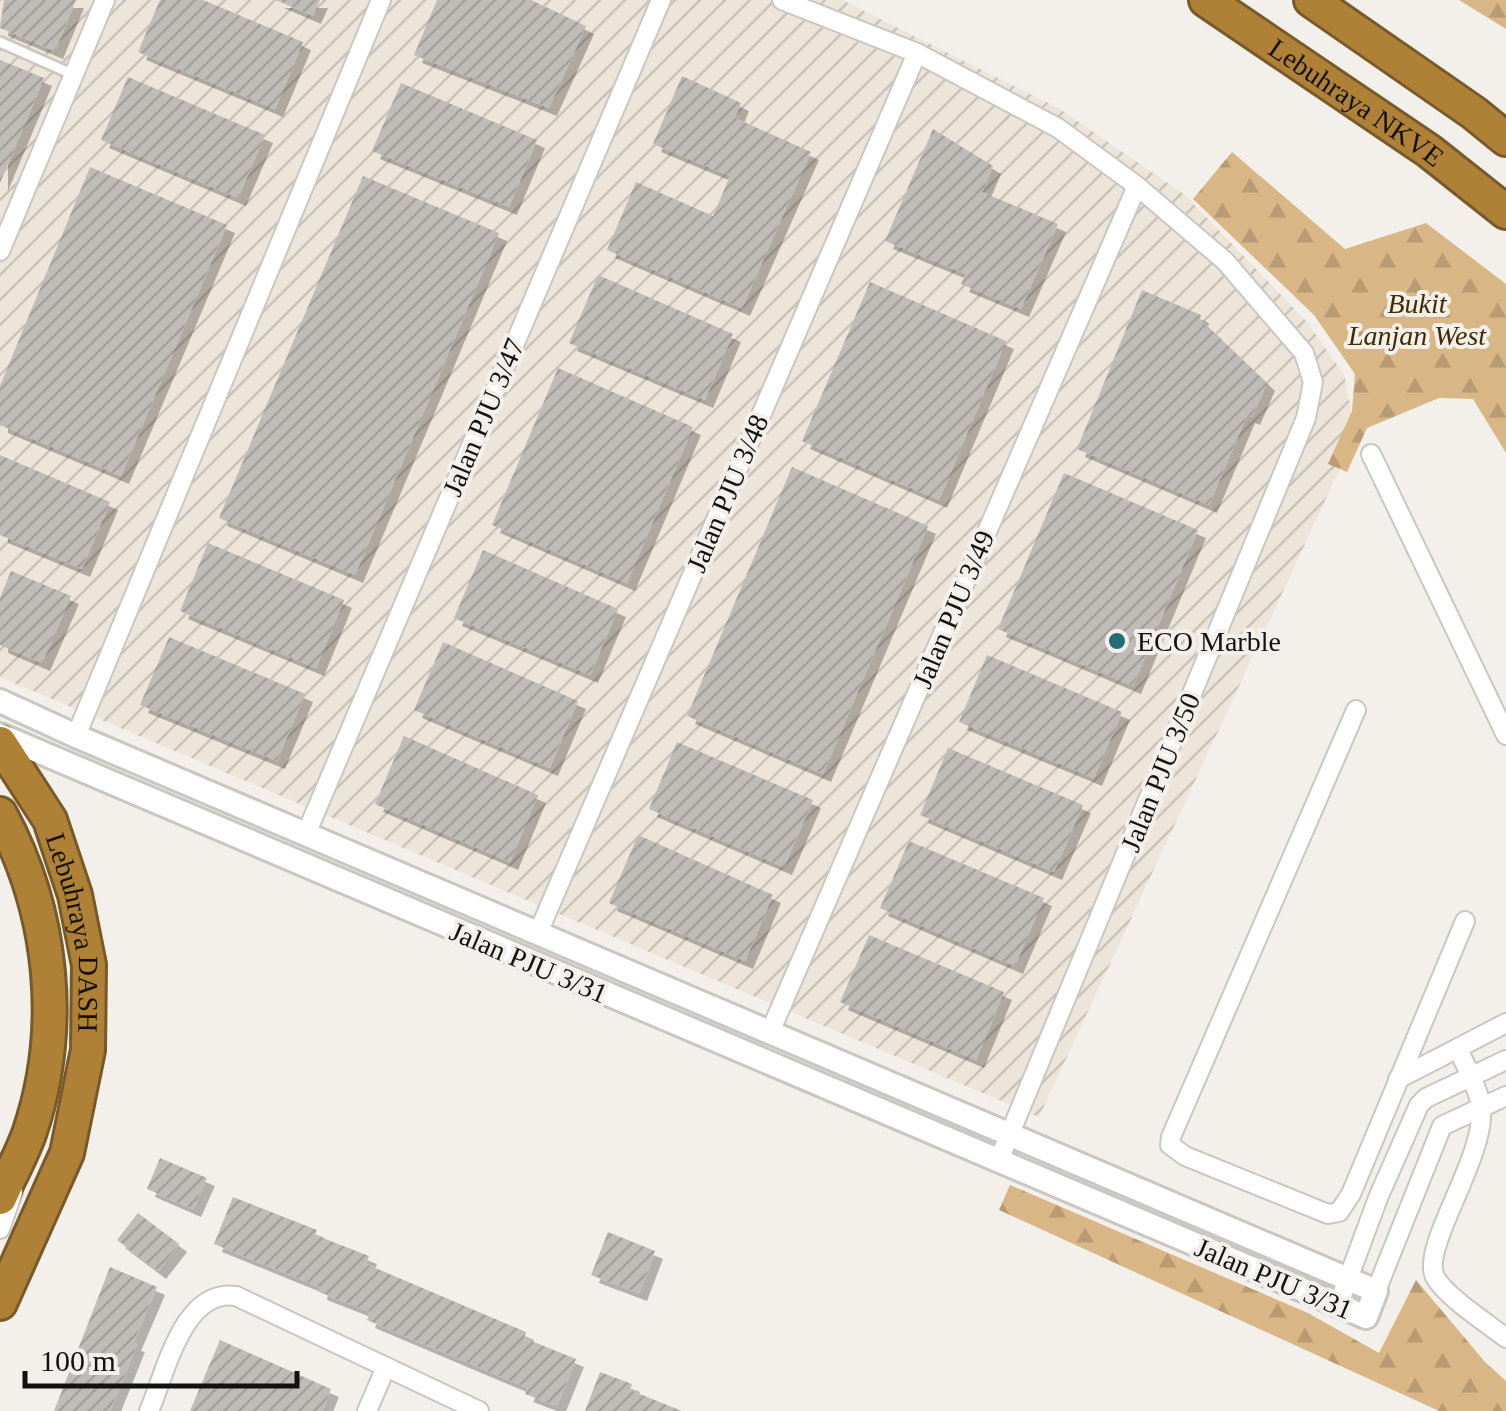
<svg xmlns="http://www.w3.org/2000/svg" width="1506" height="1411" viewBox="0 0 1506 1411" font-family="Georgia,serif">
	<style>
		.industrial { fill: url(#industrial-furrows) }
		.forest { fill: url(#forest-firs) }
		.building { fill: url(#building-hatch); filter: url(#shadow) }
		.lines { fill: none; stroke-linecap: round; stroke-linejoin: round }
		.service-casing { stroke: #cac7c2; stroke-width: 14 }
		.minor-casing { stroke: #cac7c2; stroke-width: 22 }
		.tertiary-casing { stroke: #cac7c2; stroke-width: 28 }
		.motorway-casing { stroke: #785a2a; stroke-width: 38 }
		.service { stroke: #fff; stroke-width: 9 }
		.minor { stroke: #fff; stroke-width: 18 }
		.tertiary { stroke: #fff; stroke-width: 22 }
		.motorway { stroke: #ae8137; stroke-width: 32 }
		.poi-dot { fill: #236d76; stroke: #f3f0eb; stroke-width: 4 }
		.labels { text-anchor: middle; stroke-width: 8; stroke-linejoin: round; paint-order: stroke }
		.street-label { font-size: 28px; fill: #141211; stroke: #f3f0eb }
		.park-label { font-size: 28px; font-style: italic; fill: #412b01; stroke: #f3f0eb }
		.poi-label { font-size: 28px; fill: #141211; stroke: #f3f0eb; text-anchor: start }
	</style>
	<defs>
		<pattern id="industrial-furrows" width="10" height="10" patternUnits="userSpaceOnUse" patternTransform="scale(2.5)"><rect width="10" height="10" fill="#ede5d9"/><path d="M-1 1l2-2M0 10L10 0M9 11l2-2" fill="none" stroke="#cac3b9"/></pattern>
		<pattern id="forest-firs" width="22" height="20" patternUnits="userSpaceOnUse" patternTransform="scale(2.5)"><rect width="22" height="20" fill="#d8b685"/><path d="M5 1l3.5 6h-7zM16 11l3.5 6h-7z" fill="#b89b72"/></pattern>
		<pattern id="building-hatch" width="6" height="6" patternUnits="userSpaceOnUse" patternTransform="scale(2.5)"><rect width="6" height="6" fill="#bfbcb7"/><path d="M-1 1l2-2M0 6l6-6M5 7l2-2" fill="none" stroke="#a3a19c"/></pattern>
		<filter id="shadow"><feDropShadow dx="8" dy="8" stdDeviation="0" flood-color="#0004"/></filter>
	</defs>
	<rect width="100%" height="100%" fill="#f3f0eb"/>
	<polygon class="industrial" points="0,0 842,0 1060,109 1185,195 1308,323 1344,375 1356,434 1039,1117 0,677"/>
	<g class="forest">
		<polygon points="1459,0 1506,0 1506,29"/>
		<polygon points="1232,152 1345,249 1426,223 1506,284 1506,453 1473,399 1439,398 1367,428 1347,472 1328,464 1352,411 1355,374 1314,315 1193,199"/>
		<polygon points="1010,1185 1308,1313 1379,1353 1416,1280 1485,1362 1506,1381 1506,1411 1439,1411 999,1210"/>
	</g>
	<g class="building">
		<polygon points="4,0 76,0 55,51 0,28"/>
		<polygon points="160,0 203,0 303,42 275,109 138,52"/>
		<polygon points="276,0 320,0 313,16"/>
		<polygon points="437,0 531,0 586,26 549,108 414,55"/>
		<polygon points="0,60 44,78 0,183"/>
		<polygon points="682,76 741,103 735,118 811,152 742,308 607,250 636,182 713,216 730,176 653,144"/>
		<polygon points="128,77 265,135 238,198 101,140"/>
		<polygon points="401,83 537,140 509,207 372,151"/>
		<polygon points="933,129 993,166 982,192 1058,224 1021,309 961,284 966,274 885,241"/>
		<polygon points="90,167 227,225 121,476 0,425 0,386"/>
		<polygon points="363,176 499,233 355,575 219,518"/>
		<polygon points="598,275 733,334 705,400 569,343"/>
		<polygon points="870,282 1006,341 939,500 802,441"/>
		<polygon points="1142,290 1201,315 1200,319 1267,383 1252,417 1247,415 1209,505 1077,449"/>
		<polygon points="558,368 693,427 627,583 492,525"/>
		<polygon points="0,455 110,502 82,569 0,535"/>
		<polygon points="792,467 928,526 823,774 687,716"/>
		<polygon points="1064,473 1198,530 1133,686 998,629"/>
		<polygon points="208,543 344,600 316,668 180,611"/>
		<polygon points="483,550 618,609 590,675 454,618"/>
		<polygon points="11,571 71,596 42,663 0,645 0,598"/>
		<polygon points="169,637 305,694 277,761 140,705"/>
		<polygon points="443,642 578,701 550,768 414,710"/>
		<polygon points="987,655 1122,712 1094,778 959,722"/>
		<polygon points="404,736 538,795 510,862 375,804"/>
		<polygon points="677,742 813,800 784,867 649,809"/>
		<polygon points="948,748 1083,805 1054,872 920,815"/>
		<polygon points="638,835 773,895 745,961 609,903"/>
		<polygon points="909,841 1044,898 1015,966 880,908"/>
		<polygon points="869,935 1004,992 976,1060 840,1002"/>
		<polygon points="160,1158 207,1178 193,1209 147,1189"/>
		<polygon points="233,1197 317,1230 315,1235 369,1256 366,1264 526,1332 524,1338 576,1359 557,1406 525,1394 528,1388 367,1320 370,1312 319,1292 320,1287 214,1244"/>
		<polygon points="138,1213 179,1244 158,1271 117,1240"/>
		<polygon points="608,1232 655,1251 639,1293 591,1275"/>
		<polygon points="110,1267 157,1287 133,1343 137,1344 110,1411 54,1411"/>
		<polygon points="220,1340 331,1389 322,1411 190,1411"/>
		<polygon points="600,1372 632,1384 630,1390 682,1411 585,1411"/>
	</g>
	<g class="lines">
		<defs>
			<polyline id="service" points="0,42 74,75"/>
			<g id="minor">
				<polyline points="782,0 917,53 1058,128 1137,186 1225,261 1304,353 1313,382 1306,418 999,1160"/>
				<polyline points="0,251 105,0"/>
				<polyline points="1371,454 1506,735"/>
				<polyline points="1356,710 1171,1137 1170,1145 1185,1156 1328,1214 1339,1212 1351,1194 1465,921"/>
				<polyline points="76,736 381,0"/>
				<polyline points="306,834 661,0"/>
				<polyline points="538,933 917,53"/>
				<polyline points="770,1032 1137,186"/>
				<polyline points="1458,1048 1506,1023"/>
				<path d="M1398,1079L1458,1048C1465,1066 1478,1087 1481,1106C1487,1156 1420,1247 1435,1277C1446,1297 1487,1323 1506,1338"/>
				<polyline points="0,1229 13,1192"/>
				<polyline points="1376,1291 1442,1126 1506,1096"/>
				<polyline points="1338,1306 1378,1198 1419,1105 1426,1098 1506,1060"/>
				<path d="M149,1411C166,1372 183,1288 236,1296L479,1411"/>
				<polyline points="367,1411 386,1367"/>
			</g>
			<polyline id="tertiary" points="0,701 76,736 1376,1291 1366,1317 0,735"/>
			<g id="motorway">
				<path id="s1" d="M1206,0L1429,151L1506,212"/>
				<polyline points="1311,0 1474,113 1506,139"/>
				<path id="s2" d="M0,743L50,820L75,895L89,965L88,1050L67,1153L0,1303"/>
				<path d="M0,814C53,912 65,1029 29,1134C21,1156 9,1177 0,1198"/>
			</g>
		</defs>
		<use href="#service" class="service-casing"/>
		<use href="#minor" class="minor-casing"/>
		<use href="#tertiary" class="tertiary-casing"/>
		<use href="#motorway" class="motorway-casing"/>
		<use href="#service" class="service"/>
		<use href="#minor" class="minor"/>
		<use href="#tertiary" class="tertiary"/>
		<use href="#motorway" class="motorway"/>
	</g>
	<circle class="poi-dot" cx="1117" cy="641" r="10"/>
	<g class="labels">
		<g class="street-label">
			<text dy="10" stroke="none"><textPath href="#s1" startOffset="182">Lebuhraya NKVE</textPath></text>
			<text transform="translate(483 417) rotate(-67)" y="10">Jalan PJU 3/47</text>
			<text transform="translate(727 493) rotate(-67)" y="10">Jalan PJU 3/48</text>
			<text transform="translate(953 609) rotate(-67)" y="10">Jalan PJU 3/49</text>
			<text transform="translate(1160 772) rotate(-68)" y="10">Jalan PJU 3/50</text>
			<text dy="10" stroke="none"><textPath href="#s2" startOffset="208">Lebuhraya DASH</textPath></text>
			<text transform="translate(529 962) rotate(23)" y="10">Jalan PJU 3/31</text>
			<text transform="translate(1274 1278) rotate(23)" y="10">Jalan PJU 3/31</text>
		</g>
		<g class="park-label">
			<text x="1417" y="313">Bukit<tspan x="1417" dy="32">Lanjan West</tspan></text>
		</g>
		<g class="poi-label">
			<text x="1137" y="651">ECO Marble</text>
		</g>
	</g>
	<path d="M25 1371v15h272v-15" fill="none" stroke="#141211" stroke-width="5"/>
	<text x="40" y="1371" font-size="30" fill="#141211" stroke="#f3f0eb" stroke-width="8" paint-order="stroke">100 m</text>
</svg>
